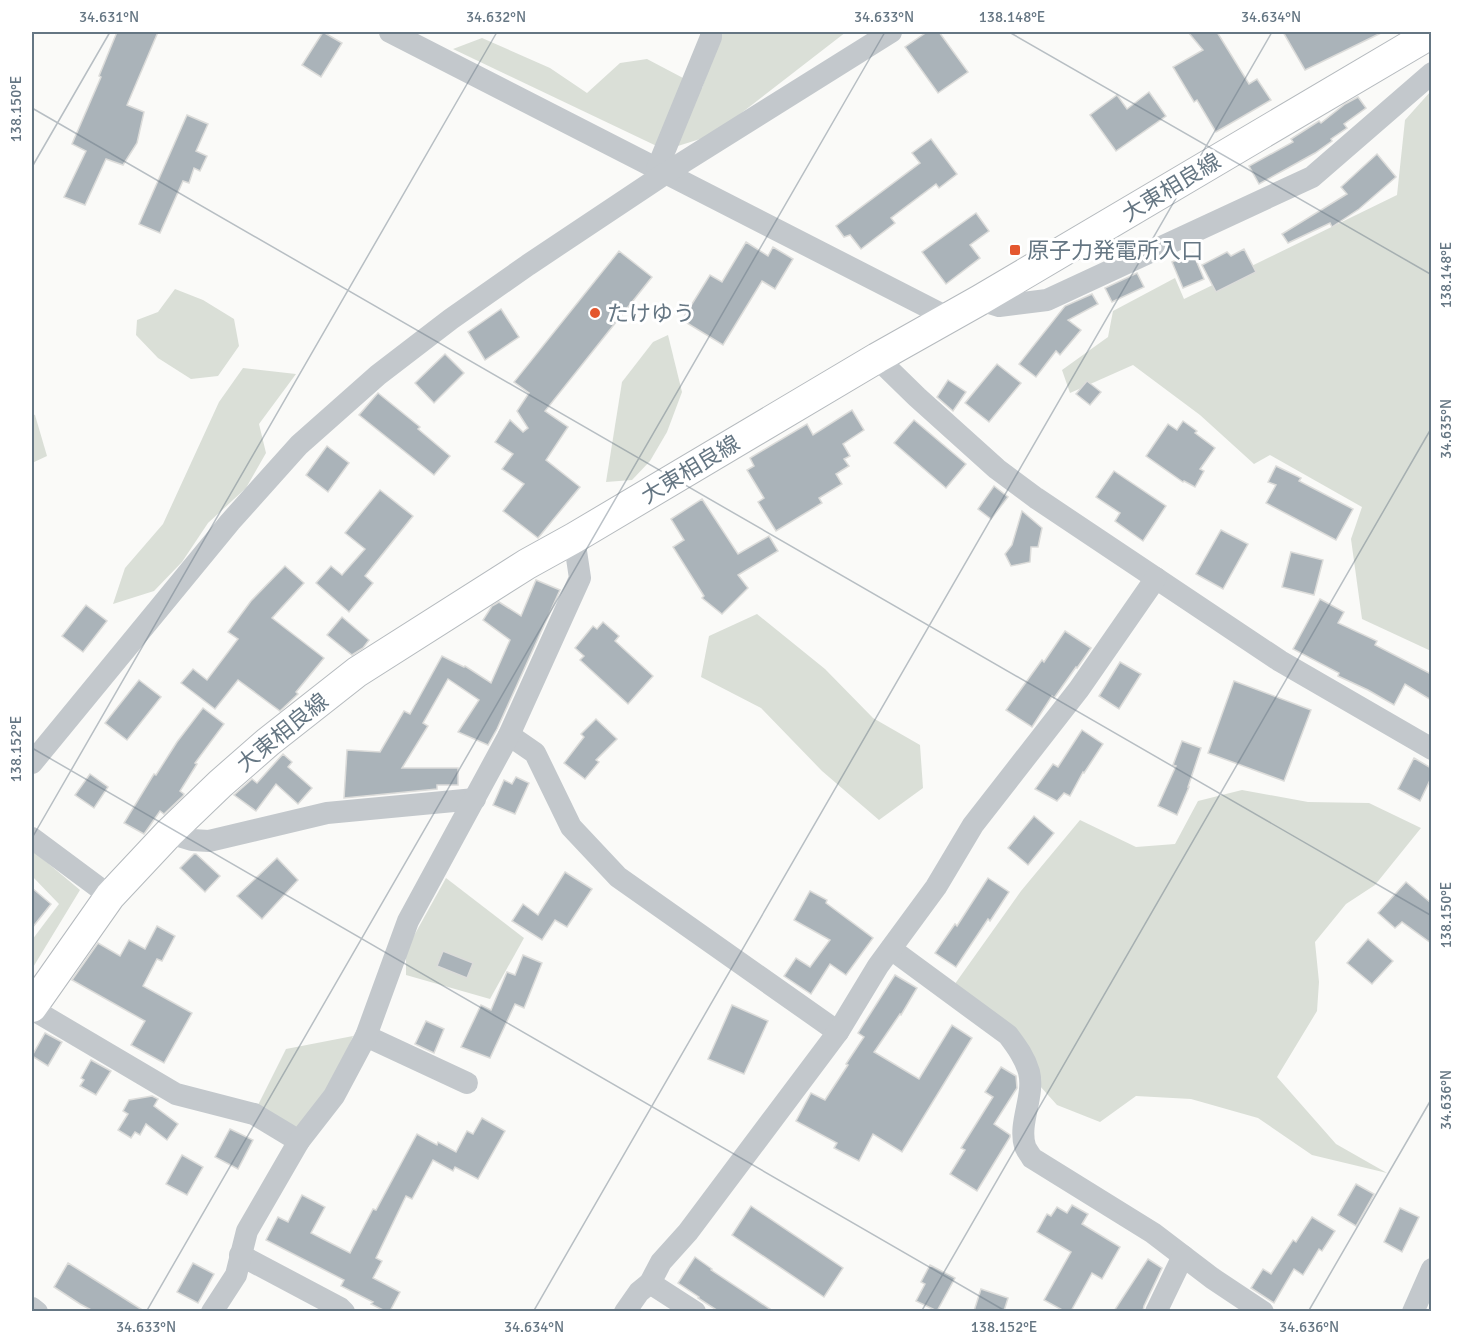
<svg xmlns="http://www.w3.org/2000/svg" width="1463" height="1343" viewBox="0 0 1463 1343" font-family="Signika,'Noto Sans JP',sans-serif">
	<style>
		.green { fill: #dadfd7 }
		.building { fill: #aab3b9; stroke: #dcdcda; stroke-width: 1.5 }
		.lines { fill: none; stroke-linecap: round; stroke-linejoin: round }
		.major-casing { stroke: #b5babe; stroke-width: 32 }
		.minor { stroke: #c3c8cc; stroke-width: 22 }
		.major { stroke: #fff; stroke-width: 30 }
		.ticks { fill: none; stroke: #657683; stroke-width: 1.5; stroke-opacity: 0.45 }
		.poi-dot { fill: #e4572e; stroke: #fff; stroke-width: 2 }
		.labels { text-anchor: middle; stroke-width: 6; stroke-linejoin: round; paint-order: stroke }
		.street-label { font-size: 22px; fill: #657683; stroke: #fff }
		.poi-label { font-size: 22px; fill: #657683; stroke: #fff; text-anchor: start }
		.neatline { fill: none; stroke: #657683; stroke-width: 2 }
		.ticks-label { font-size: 15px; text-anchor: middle; fill: #657683 }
	</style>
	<rect width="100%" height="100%" fill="#fafaf8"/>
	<g class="green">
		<polygon points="716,32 846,32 713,135 665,150 453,49 482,38 550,68 587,93 620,63 647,59 702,88 713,57"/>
		<polygon points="1431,91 1431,651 1362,619 1351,539 1362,507 1270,455 1254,464 1200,415 1133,365 1070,393 1062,370 1108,337 1113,311 1175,278 1184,299 1397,195 1405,120"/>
		<polygon points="175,289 203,300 234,319 239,346 218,376 191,379 158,358 136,335 137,320 158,312"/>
		<polygon points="668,335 682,392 667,432 650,461 632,480 606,482 622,382 653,342"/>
		<polygon points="243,368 296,374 259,424 266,453 246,488 208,523 182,562 154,591 113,604 125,568 163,524 219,402"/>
		<polygon points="32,414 35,415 47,456 32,463"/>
		<polygon points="757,614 825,669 873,718 920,745 923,788 879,820 822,771 761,708 701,677 709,636"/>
		<polygon points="1242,790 1308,802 1369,803 1421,828 1375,885 1346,904 1315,942 1319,982 1317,1011 1277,1077 1336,1144 1387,1173 1312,1155 1258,1118 1191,1099 1136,1096 1100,1122 1057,1105 952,988 1021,891 1080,820 1136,847 1175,844 1198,801"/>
		<polygon points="32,850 80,890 32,969 32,940 59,904 32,876"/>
		<polygon points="446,878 524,938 490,999 406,975 406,950"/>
		<polygon points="353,1036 334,1084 294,1133 257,1107 286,1049"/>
	</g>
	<g class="building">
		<polygon points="117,32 158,32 127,105 144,112 137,143 123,165 106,159 85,205 64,197 86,151 72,144 101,77 99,76"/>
		<polygon points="323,32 342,43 321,77 302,65"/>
		<polygon points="927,32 939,32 968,72 938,93 905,47"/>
		<polygon points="1188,32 1217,32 1249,84 1257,79 1271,100 1216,132 1197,100 1194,102 1173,67 1203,50"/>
		<polygon points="1283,32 1383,32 1305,70"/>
		<polygon points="1149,92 1166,116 1116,151 1090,115 1117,95 1127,109"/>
		<polygon points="1358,97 1366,108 1344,124 1347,128 1331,139 1332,141 1315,153 1259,184 1249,166 1293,142 1291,139 1319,121 1321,123 1345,104"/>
		<polygon points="187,115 208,124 196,151 207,156 200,171 194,168 189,183 183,181 160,233 139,224"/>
		<polygon points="931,139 957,174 939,188 936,184 891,218 895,223 861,249 850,235 844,237 836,226 920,163 912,153"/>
		<polygon points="1377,154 1396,177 1359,209 1332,227 1330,223 1288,243 1282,234 1347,194 1341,187"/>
		<polygon points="976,213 989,231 970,245 980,258 946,284 922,252"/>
		<polygon points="746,242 768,256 773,247 793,259 775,289 762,281 723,345 682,320 710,275 722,282"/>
		<polygon points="1244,249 1256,272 1216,292 1202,265 1227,252 1231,256"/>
		<polygon points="619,251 652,277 545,411 568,427 546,460 580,487 538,538 503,511 524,484 502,469 513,454 495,442 510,420 523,432 528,428 517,411 529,393 514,382"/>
		<polygon points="1193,253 1204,279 1183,288 1172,262"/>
		<polygon points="1137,273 1144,287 1112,302 1105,288"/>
		<polygon points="1092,294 1098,304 1068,320 1081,330 1060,355 1056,351 1036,377 1019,364 1065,306"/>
		<polygon points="501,309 519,337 485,360 468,332"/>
		<polygon points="445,354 464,373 434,403 415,383"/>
		<polygon points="997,364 1021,383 989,422 965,403"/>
		<polygon points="948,380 966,392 953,411 937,397"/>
		<polygon points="1087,381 1101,392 1090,405 1076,394"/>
		<polygon points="378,393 420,427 418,429 450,456 434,475 359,415"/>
		<polygon points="852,410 864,430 843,444 850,456 844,459 849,466 836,474 842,484 819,498 822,503 776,531 758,502 764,498 747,470 754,466 750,458 807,424 813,435"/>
		<polygon points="914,420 966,464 946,488 894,443"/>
		<polygon points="1183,421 1197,431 1195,433 1215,448 1200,469 1204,471 1195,487 1184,481 1183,482 1146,456 1168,424 1177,430"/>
		<polygon points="327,446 349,463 328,492 306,475"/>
		<polygon points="1276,466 1301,478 1299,481 1353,509 1336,540 1266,503 1276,485 1268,482"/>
		<polygon points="1114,471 1166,506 1143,541 1115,521 1120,513 1096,497"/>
		<polygon points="994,486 1008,497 991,519 978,509"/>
		<polygon points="380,490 413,516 365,576 373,583 349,612 316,583 331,566 342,575 365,549 345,533"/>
		<polygon points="702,499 738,554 769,536 778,551 738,575 748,588 722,614 702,598 704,596 673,547 684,540 671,519"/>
		<polygon points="1022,511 1042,528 1038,547 1031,547 1030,562 1011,566 1005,554 1012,545"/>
		<polygon points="1221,530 1248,544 1223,589 1196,574"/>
		<polygon points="1291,552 1323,560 1314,595 1282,587"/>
		<polygon points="285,566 304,583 272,618 324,658 296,692 298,694 280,711 238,680 215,709 181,683 193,669 207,680 238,639 228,632 251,601"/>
		<polygon points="536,580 560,590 497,729 488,745 458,732 479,700 448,679 423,723 428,726 402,768 458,768 458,785 437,785 437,789 344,798 347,750 380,752 404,711 410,714 442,656 464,667 465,666 491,683 510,640 483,620 492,606 499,602 521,616"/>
		<polygon points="1320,599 1344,612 1338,623 1377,641 1375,645 1431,674 1431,700 1405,684 1394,705 1368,690 1338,676 1339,673 1293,649"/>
		<polygon points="86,605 107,621 83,652 62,636"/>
		<polygon points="342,617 369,640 363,648 352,655 327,635"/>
		<polygon points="603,622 619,636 615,641 653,676 628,704 580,660 584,656 575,648 593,626 597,629"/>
		<polygon points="1065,631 1091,648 1077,668 1076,667 1054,698 1052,696 1032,727 1006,710 1042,660 1044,662"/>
		<polygon points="1120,662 1141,674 1119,709 1099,696"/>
		<polygon points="139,680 161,697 127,740 105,723"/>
		<polygon points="1234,681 1311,710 1284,781 1208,753"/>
		<polygon points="203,708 224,724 195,763 197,764 180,791 184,794 183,796 164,814 160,811 144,834 124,823 154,774 156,775 177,742"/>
		<polygon points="596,719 617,739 596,760 599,762 585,779 564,763 584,737 581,734"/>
		<polygon points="1082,730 1103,744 1084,773 1083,772 1070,796 1064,793 1057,801 1035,789 1053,764 1058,767"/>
		<polygon points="1182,741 1201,748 1188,787 1189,787 1177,815 1158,806 1176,766 1173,765"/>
		<polygon points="283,754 292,762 288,767 312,788 298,804 276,784 256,811 234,795 252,779 257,783"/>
		<polygon points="1414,758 1431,768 1431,778 1420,801 1398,789"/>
		<polygon points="90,774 108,787 94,808 75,795"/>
		<polygon points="516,777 529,783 515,814 493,805 504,780 512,784"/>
		<polygon points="1034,816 1054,833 1028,865 1008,848"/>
		<polygon points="194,854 196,854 220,876 205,892 180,868"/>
		<polygon points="277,858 298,880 262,919 237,896"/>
		<polygon points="565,872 592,889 567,927 555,920 542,940 512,921 523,904 538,915"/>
		<polygon points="988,878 1009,892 990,921 988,919 956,967 935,953 955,924 957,926"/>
		<polygon points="1406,882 1431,903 1431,943 1402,922 1395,928 1378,913"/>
		<polygon points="32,888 51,904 32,928"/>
		<polygon points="810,891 827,900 826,903 873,938 846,975 830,964 811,994 784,976 796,958 810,967 830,940 794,920"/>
		<polygon points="157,926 175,936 162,961 157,959 143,986 192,1013 164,1063 131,1045 145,1021 72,980 98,943 120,956 129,940 145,949"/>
		<polygon points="1368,939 1393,961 1372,984 1347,963"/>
		<polygon points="443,951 473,963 467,978 437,966"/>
		<polygon points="523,955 542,963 524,1008 515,1004 490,1058 461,1047 481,1005 491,1010 507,972 515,975"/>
		<polygon points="895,975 917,988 901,1015 900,1014 874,1052 919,1079 952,1025 972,1038 902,1152 873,1134 859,1161 834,1148 837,1143 796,1121 811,1093 825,1100 848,1065 846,1064 864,1037 858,1033"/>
		<polygon points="732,1005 768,1021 744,1074 708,1059"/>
		<polygon points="426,1021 444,1029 434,1053 415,1044"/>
		<polygon points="45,1033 62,1042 48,1066 32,1056"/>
		<polygon points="91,1060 111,1071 96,1095 80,1086 84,1080 81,1078"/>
		<polygon points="1001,1067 1016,1076 1017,1088 994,1124 1010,1135 1010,1137 977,1191 950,1174 965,1150 961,1148 993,1097 985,1092"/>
		<polygon points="152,1096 158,1099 154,1106 178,1124 167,1140 146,1124 140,1135 135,1132 131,1138 118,1130 128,1114 123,1111 129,1100"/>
		<polygon points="482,1118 505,1131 478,1179 455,1167 453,1171 433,1160 412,1199 406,1196 376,1258 382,1261 373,1278 400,1292 390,1311 385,1311 371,1304 373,1302 341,1286 344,1280 266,1240 278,1217 288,1222 302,1195 325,1207 311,1233 350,1253 373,1209 376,1210 417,1134 437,1145 438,1142 456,1152 467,1131 473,1134"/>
		<polygon points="230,1129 253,1140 238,1169 215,1157"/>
		<polygon points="182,1155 203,1167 187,1195 166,1184"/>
		<polygon points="1356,1184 1374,1194 1356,1226 1338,1215"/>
		<polygon points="1072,1205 1088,1214 1082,1224 1120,1247 1102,1279 1092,1273 1071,1311 1064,1311 1044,1300 1071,1252 1037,1232 1047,1214 1051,1216 1057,1207 1067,1213"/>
		<polygon points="751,1206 843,1268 824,1297 732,1235"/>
		<polygon points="1400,1208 1419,1217 1402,1252 1384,1242"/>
		<polygon points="1312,1217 1335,1231 1322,1251 1319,1249 1303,1275 1294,1269 1274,1303 1251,1288 1263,1269 1271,1274 1293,1240 1296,1242"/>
		<polygon points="695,1257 712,1269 711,1270 773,1311 718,1311 698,1298 699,1297 678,1283"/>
		<polygon points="1148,1259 1162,1268 1144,1306 1143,1311 1114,1311"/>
		<polygon points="68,1263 84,1273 144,1311 93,1311 80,1304 54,1287"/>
		<polygon points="193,1263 214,1274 198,1303 177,1292"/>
		<polygon points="930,1265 955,1278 937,1311 916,1301 925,1284 921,1282"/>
		<polygon points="981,1289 1008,1298 1004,1311 974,1311"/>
	</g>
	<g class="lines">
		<defs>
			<polyline id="major" points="32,1007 110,896 169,833 220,784 268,742 357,672 527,564 574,538 877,358 980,300 1432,33"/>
		</defs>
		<use href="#major" class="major-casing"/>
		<g class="minor">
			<polyline points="390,32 949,318"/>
			<polyline points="657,169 711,37 711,32"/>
			<polyline points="980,300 999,306 1047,300 1312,177 1432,73"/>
			<polyline points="877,358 917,397 997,469 1036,498 1280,661 1432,749"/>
			<polyline points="509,735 535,753 571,827 618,877 838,1032"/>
			<polyline points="32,763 230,522 299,445 378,375 451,319 528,265 666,173 891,32"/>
			<polyline points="169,833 192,840 209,841 327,813 475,799"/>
			<polyline points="32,838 110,896"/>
			<path d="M891,949L1008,1035C1017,1047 1025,1058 1029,1072C1035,1096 1018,1123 1025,1146C1026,1150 1030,1154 1032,1158L1153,1233L1212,1278L1263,1312"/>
			<polyline points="32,1009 176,1094 254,1114 299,1141"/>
			<polyline points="366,1036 467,1083"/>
			<polyline points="240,1255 340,1308 344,1312"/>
			<polyline points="650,1283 695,1312"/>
			<polyline points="32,1308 37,1312"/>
			<polyline points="212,1312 236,1275 247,1231 299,1141 334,1096 366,1036 408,921 509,735 580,578 574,538"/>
			<polyline points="625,1312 639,1292 650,1283 661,1262 688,1232 838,1032 878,966 936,887 973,825 1079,689 1156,578"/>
			<polyline points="1156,1312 1183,1256"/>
			<polyline points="1413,1312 1432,1269"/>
		</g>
		<use href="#major" class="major"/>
	</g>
	<path class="ticks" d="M1009,32L1432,275M32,108L1432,916M32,167L110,32M32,748L1007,1312M32,838L497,32M146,1312L885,32M533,1312L1272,32M921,1312L1432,427M1308,1312L1432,1098"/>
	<g class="poi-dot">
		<rect x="1009" y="244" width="12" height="12" rx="3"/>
		<circle cx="595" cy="313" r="6"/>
	</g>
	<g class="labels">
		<g class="street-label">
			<text transform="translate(1171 187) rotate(-31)" y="8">大東相良線</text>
			<text transform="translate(690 469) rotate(-31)" y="8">大東相良線</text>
			<text transform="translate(282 732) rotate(-39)" y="8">大東相良線</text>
		</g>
		<g class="poi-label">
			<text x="1027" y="258">原子力発電所入口</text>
			<text x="607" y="321">たけゆう</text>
		</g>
	</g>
	<rect width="1463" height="1343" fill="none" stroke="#ffffff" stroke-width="66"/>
	<rect x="33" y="33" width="1397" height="1277" class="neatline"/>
	<g class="ticks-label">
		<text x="109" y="22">34.631°N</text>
		<text x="496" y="22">34.632°N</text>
		<text x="884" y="22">34.633°N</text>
		<text x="1012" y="22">138.148°E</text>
		<text x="1271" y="22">34.634°N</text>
		<text transform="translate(16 109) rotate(-90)" y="5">138.150°E</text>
		<text transform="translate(1446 275) rotate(-90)" y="5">138.148°E</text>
		<text transform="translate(1446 429) rotate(-90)" y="5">34.635°N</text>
		<text transform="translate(16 749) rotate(-90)" y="5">138.152°E</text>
		<text transform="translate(1446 915) rotate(-90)" y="5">138.150°E</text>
		<text transform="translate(1446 1100) rotate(-90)" y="5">34.636°N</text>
		<text x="146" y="1332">34.633°N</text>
		<text x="534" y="1332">34.634°N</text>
		<text x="1004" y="1332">138.152°E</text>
		<text x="1309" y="1332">34.636°N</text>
	</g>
</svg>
